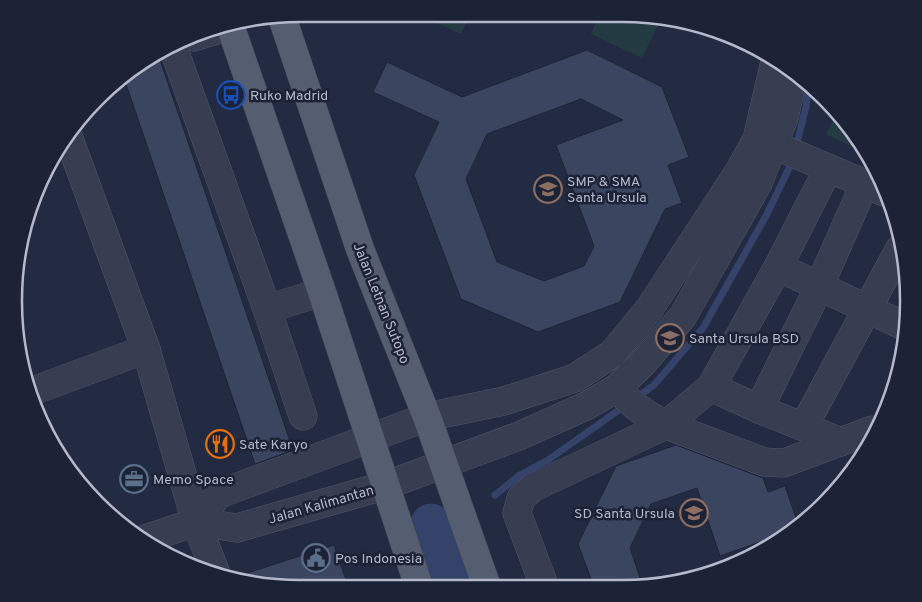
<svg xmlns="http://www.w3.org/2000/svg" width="922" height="602" viewBox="0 0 922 602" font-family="Overpass,sans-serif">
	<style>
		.green { fill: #253b43 }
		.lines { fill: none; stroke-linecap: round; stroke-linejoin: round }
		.stream { stroke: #35436a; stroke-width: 7 }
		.river { stroke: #35436a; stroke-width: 41 }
		.building { fill: #3c4560; stroke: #1e2538; fill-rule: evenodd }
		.minor-casing { stroke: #4f5669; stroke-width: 29 }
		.major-casing { stroke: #41475a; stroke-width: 29 }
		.minor { stroke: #373e51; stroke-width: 28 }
		.major { stroke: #555d71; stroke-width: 28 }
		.labels { text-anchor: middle; stroke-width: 5; stroke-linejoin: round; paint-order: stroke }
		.poi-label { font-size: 14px; fill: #b4b9cc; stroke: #1c2336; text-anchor: start }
		.street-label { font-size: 14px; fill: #b4b9cc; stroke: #1c2336 }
		.rim { fill: none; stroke: #b4b9cc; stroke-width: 2.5 }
	</style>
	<rect width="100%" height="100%" fill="#232b42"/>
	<g class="green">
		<polygon points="420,15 470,15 461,34"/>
		<polygon points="599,16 659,16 662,17 642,58 591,34"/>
		<polygon points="835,116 861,151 826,134"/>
	</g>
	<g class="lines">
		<g class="stream">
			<polyline points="796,147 806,107 809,84"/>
			<polyline points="635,399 654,385 703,328 766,216 793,160"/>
			<polyline points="495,495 520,475 548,460 626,405"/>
		</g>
		<polyline class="river" points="431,524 452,587"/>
	</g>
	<g class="building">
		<path d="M587,50L662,87L689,157L668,165L682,203L665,209L620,302L538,332L461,299L414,175L439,122L373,92L387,62L462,97ZM581,99L623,120L556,145L594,246L584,266L544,281L497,262L466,179L487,134Z"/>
		<polygon points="158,54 293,450 255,464 124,78 141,62"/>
		<polygon points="676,445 763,478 768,492 785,486 797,521 765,546 763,541 720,556 697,488 651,504 630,548 640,578 611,588 594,587 578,544 616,466"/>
		<polygon points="334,545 348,586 263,586 235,577"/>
	</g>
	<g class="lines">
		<defs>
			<g id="minor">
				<polyline points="193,37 230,26"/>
				<polyline points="173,47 267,309 303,416"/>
				<polyline points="68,136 146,349 196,522 215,571"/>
				<polyline points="757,139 774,145 884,192"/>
				<polyline points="828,169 778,267 711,387 759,409 841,442"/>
				<polyline points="778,267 902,325"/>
				<polyline points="267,309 322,292"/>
				<path d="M617,388C631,405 647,415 666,425L711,387"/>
				<polyline points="30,392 146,349"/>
				<polyline points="759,409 819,287 864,185"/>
				<polyline points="804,426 899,250"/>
				<polyline points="196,522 219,494 427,417 504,401 575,378 612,354 650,308 740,170 757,139 775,61"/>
				<polyline points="145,539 196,522 237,528 387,485 519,436 586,406 617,388 642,364 683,316 758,183 784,118 794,74"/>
				<polyline points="544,585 517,513 521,498 532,488 666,425 764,462 784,463 872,430"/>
			</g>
			<g id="major">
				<polyline points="282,17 360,249 427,417 487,587"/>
				<polyline points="230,25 322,292 419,587"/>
			</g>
		</defs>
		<use href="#minor" class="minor-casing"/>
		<use href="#major" class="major-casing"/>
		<use href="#minor" class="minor"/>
		<use href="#major" class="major"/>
	</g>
	<defs>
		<symbol id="bus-ring" viewBox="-11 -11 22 22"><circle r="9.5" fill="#1c2336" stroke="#1a4fb4" stroke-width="1.5"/><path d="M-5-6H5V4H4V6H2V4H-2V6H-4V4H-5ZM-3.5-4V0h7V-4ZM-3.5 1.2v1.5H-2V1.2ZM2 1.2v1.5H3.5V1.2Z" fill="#1a4fb4"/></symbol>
		<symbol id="school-ring" viewBox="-11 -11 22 22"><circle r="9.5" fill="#1c2336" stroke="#8d6e63" stroke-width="1.5"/><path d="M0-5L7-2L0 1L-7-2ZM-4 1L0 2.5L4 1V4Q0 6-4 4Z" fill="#8d6e63"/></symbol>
		<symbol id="restaurant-ring" viewBox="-11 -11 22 22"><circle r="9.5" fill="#1c2336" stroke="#e8710a" stroke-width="1.5"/><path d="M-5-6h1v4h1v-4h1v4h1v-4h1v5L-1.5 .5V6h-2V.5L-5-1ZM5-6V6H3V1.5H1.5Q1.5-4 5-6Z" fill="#e8710a"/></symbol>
		<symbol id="office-ring" viewBox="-11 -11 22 22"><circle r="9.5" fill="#1c2336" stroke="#5c6f8a" stroke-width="1.5"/><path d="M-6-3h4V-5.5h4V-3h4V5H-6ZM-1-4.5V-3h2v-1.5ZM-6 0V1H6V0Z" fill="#5c6f8a"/></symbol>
		<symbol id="civic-ring" viewBox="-11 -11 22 22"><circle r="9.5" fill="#1c2336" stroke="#5c6f8a" stroke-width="1.5"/><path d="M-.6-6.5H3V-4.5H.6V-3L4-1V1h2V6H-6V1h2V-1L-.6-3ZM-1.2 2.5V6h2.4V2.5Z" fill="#5c6f8a"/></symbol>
	</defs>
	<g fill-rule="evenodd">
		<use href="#bus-ring" x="215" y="79" width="32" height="32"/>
		<use href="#school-ring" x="532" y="173" width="32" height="32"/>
		<use href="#school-ring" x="654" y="322" width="32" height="32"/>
		<use href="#restaurant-ring" x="204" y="428" width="32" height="32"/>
		<use href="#office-ring" x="118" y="463" width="32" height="32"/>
		<use href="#school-ring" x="678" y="497" width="32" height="32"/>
		<use href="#civic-ring" x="300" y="542" width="32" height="32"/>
	</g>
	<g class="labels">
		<g class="poi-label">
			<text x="250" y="100">Ruko Madrid</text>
			<text x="567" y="186">SMP &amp; SMA<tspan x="567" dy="16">Santa Ursula</tspan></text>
			<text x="689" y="343">Santa Ursula BSD</text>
			<text x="239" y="449">Sate Karyo</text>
			<text x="153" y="484">Memo Space</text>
			<text x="675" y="518" text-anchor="end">SD Santa Ursula</text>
			<text x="335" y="563">Pos Indonesia</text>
		</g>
		<g class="street-label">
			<text transform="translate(382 303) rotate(68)" y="5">Jalan Letnan Sutopo</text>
			<text transform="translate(321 504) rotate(-16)" y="5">Jalan Kalimantan</text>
		</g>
	</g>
	<path d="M0 0H922V602H0ZM300 22H622A278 278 0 0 1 900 300V302A278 278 0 0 1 622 580H300A278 278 0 0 1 22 302V300A278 278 0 0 1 300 22Z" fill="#1c2336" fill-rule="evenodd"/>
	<path class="rim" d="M300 22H622A278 278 0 0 1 900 300V302A278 278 0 0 1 622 580H300A278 278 0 0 1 22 302V300A278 278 0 0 1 300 22Z"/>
</svg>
